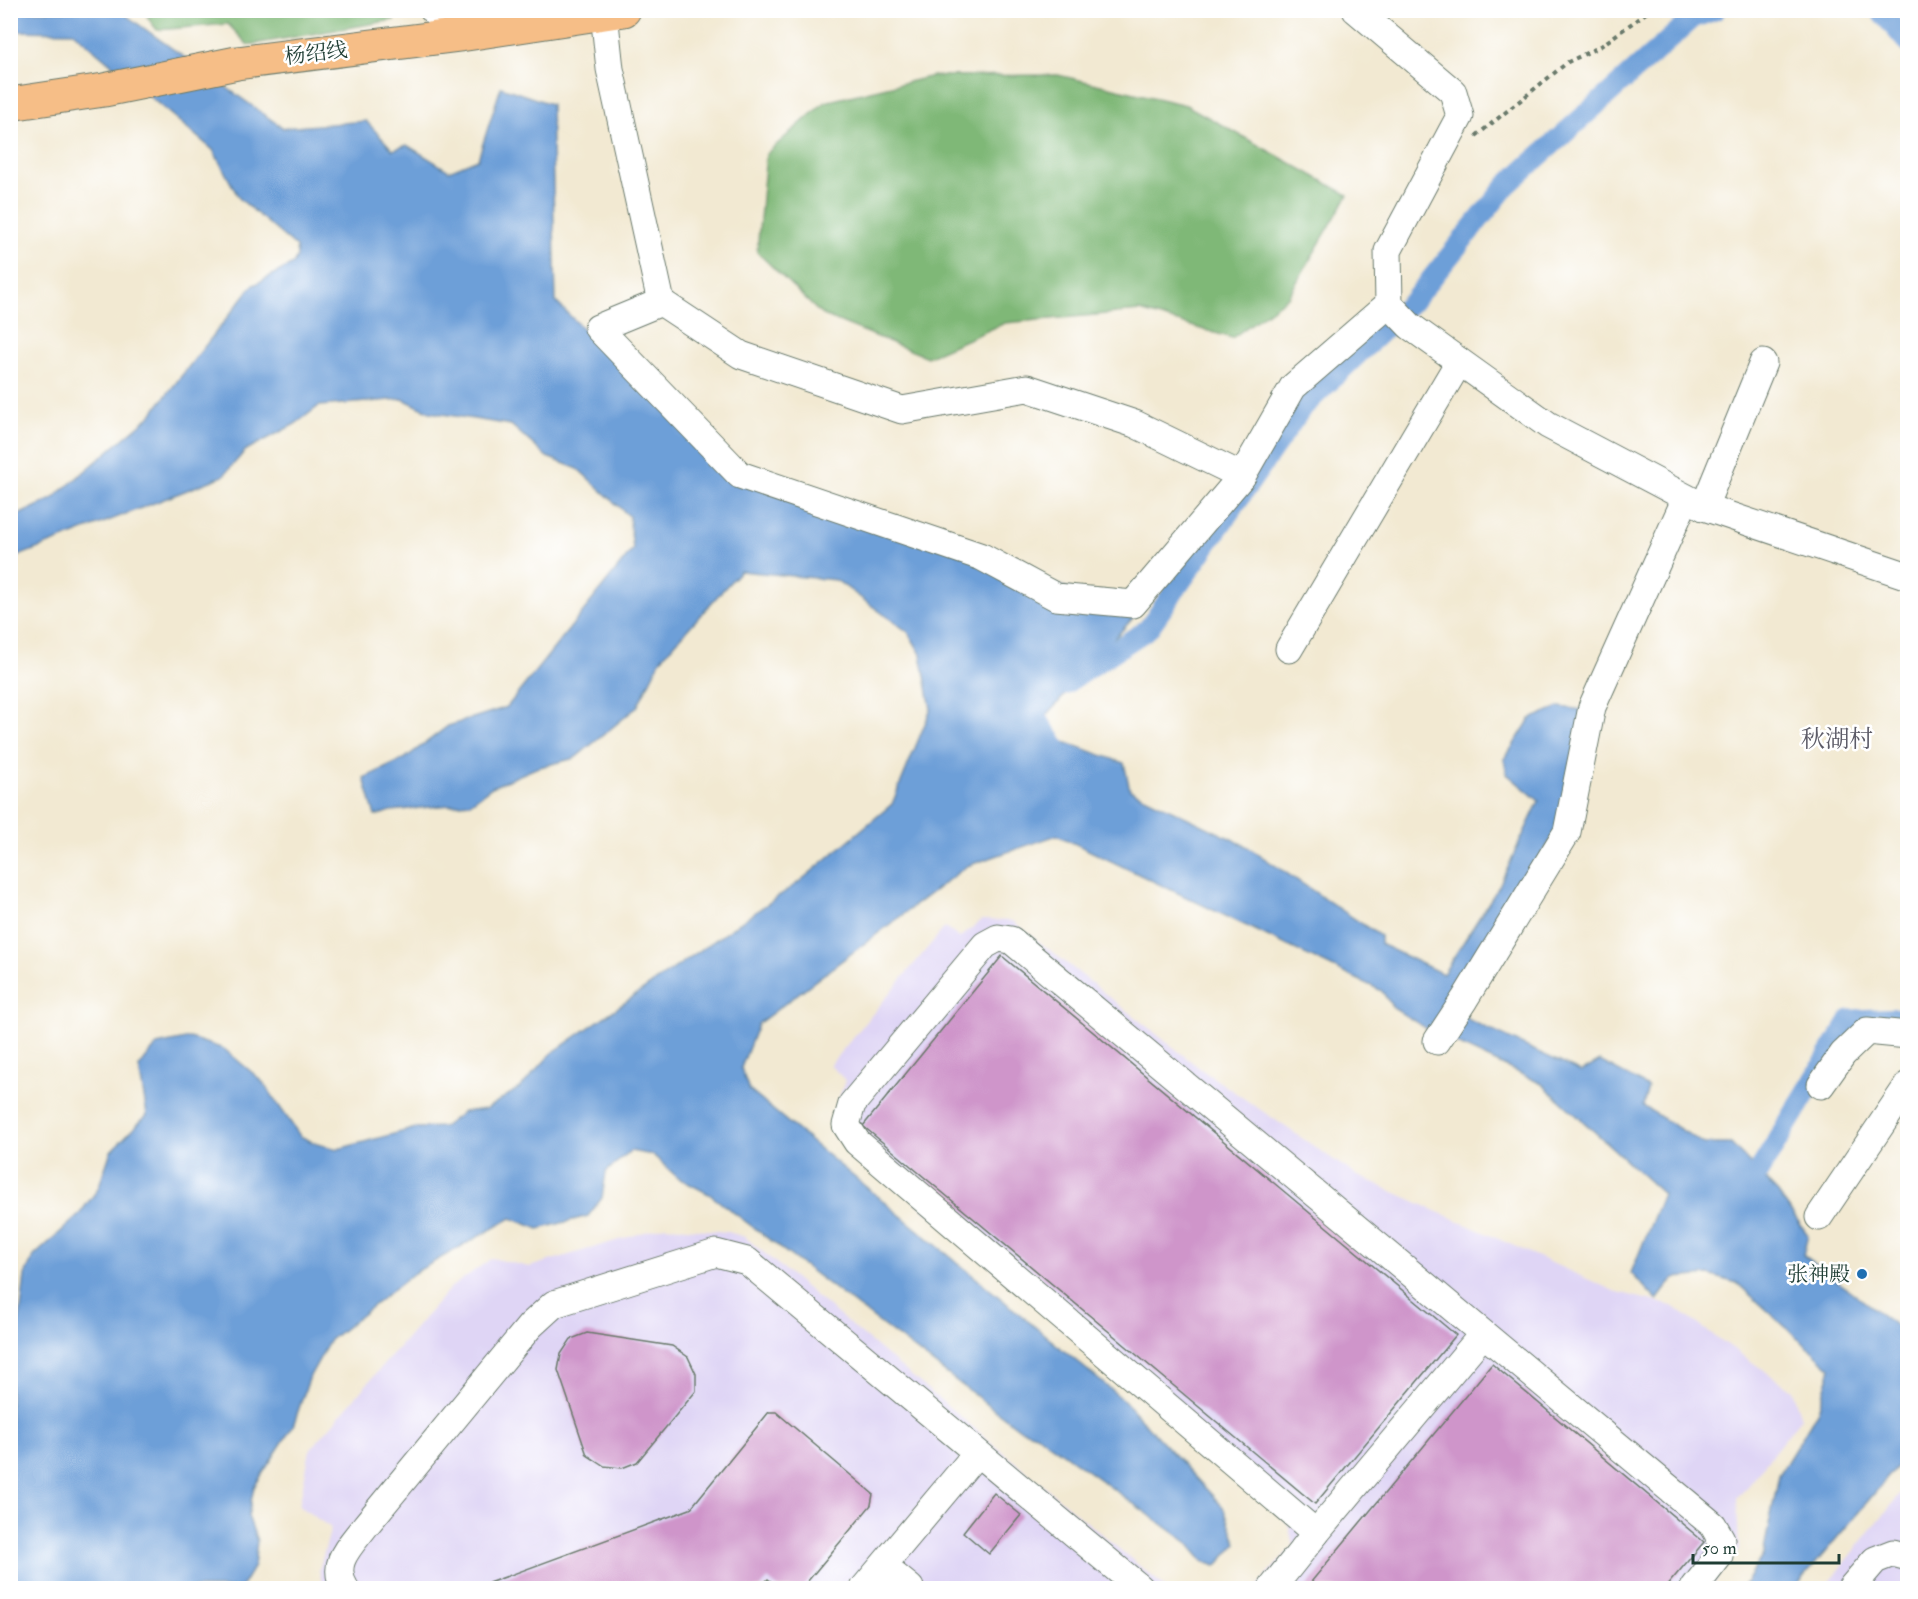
<svg xmlns="http://www.w3.org/2000/svg" width="1918" height="1599" viewBox="0 0 1918 1599" font-family="'IM FELL Double Pica','Noto Serif SC',serif">
	<style>
		.built { fill: #dfd5f5 }
		.forest { fill: #7fb877; stroke: #4f7a56; stroke-width: 1.5 }
		.water { fill: #6d9fd8; stroke: #466e86; stroke-width: 1.5 }
		.lines { fill: none; stroke-linecap: round; stroke-linejoin: round }
		.canal { stroke: #6d9fd8; stroke-width: 21 }
		.building { fill: #cf95ca }
		.minor-casing { stroke: #69796b; stroke-width: 29 }
		.major-casing { stroke: #69796b; stroke-width: 35 }
		.path { stroke: #69796b; stroke-width: 4; stroke-dasharray: 4.5 4.5; stroke-linecap: butt }
		.minor { stroke: #fff; stroke-width: 27 }
		.major { stroke: #f6be87; stroke-width: 33 }
		.poi-dot { fill: #1f6fb2; stroke: #fff; stroke-width: 2 }
		.labels { text-anchor: middle; stroke-width: 5; stroke-linejoin: round; paint-order: stroke }
		.street-label { font-size: 21px; fill: #1f3d34; stroke: #fff }
		.poi-label { font-size: 21px; fill: #1f3d34; stroke: #fff; text-anchor: end }
		.quarter-label { font-size: 24px; fill: #5d5c68; stroke: #fff }
	</style>
	<rect width="100%" height="100%" fill="#fff"/>
	<filter id="ink" filterUnits="userSpaceOnUse"><feTurbulence type="fractalNoise" baseFrequency=".0167" numOctaves="2"/><feDisplacementMap in="SourceGraphic" scale="12" xChannelSelector="R" yChannelSelector="G"/><feConvolveMatrix kernelMatrix="1 2 1 2 8 2 1 2 1" color-interpolation-filters="sRGB"/></filter>
	<filter id="wash" filterUnits="userSpaceOnUse"><feTurbulence type="fractalNoise" baseFrequency=".008" numOctaves="4" result="noise"/><feDisplacementMap in="SourceGraphic" scale="24" xChannelSelector="R" yChannelSelector="G"/><feGaussianBlur stdDeviation="1.35" result="paint"/><feColorMatrix in="noise" values="0 0 0 0 0 0 0 0 0 0 0 0 0 0 0 0 0 1.4 0 .05"/><feComposite in="paint" operator="in"/></filter>
	<g filter="url(#wash)">
		<rect width="100%" height="100%" fill="#f2e9d2"/>
		<g class="built">
			<polygon points="982,920 1013,921 1202,1070 1356,1175 1614,1291 1672,1306 1792,1390 1801,1418 1737,1499 1739,1550 1710,1588 1255,1588 1293,1546 1288,1523 834,1132 835,1110 845,1080 830,1065 945,927 959,938"/>
			<polygon points="665,1226 728,1232 745,1237 1166,1588 324,1588 319,1570 331,1528 299,1506 310,1450 450,1288 492,1258 529,1267"/>
			<polygon points="1907,1485 1907,1588 1825,1588"/>
		</g>
		<g class="forest">
			<polygon points="159,10 391,10 394,20 248,45 228,24 157,30 147,17"/>
			<polygon points="1058,75 1186,105 1348,195 1288,297 1232,338 1140,311 1005,323 927,357 821,314 757,252 766,154 825,102 933,76"/>
		</g>
		<polygon class="water" points="11,11 120,11 283,128 366,121 393,150 407,145 449,171 478,159 501,87 551,104 556,302 737,481 1139,611 1033,731 1124,763 1130,790 1246,846 1380,936 1380,944 1443,974 1498,888 1539,801 1507,774 1504,760 1530,719 1559,707 1583,710 1562,822 1455,996 1469,1020 1581,1072 1600,1061 1648,1087 1643,1106 1704,1144 1731,1144 1778,1193 1808,1235 1803,1255 1899,1328 1907,1326 1907,1445 1899,1453 1899,1464 1795,1588 1742,1588 1763,1555 1779,1475 1818,1411 1831,1368 1737,1283 1709,1275 1674,1278 1657,1300 1631,1273 1663,1194 1542,1084 1432,1032 1393,1008 1382,991 1057,835 967,866 758,1024 741,1068 749,1090 1121,1398 1223,1507 1237,1543 1216,1566 1203,1561 1187,1542 1036,1434 1020,1429 709,1194 678,1178 653,1155 630,1151 606,1172 602,1198 588,1216 539,1229 511,1218 414,1273 330,1340 310,1376 293,1426 254,1487 248,1516 257,1541 254,1566 241,1588 11,1588 10,1342 20,1318 25,1275 34,1256 78,1216 98,1189 111,1151 147,1115 139,1067 157,1045 190,1038 224,1049 261,1080 300,1136 317,1144 338,1149 416,1128 443,1127 463,1112 486,1109 521,1087 552,1053 799,882 892,804 931,709 921,654 908,632 836,580 740,571 661,659 637,707 575,758 536,768 492,787 470,803 391,811 375,816 364,778 404,759 448,726 507,707 633,549 629,516 578,469 547,457 511,425 430,412 403,399 319,406 295,424 246,450 223,476 11,559 10,519 52,499 150,416 252,286 293,264 297,257 296,247 239,198 213,150 73,32 12,31 11,30"/>
		<g class="lines">
			<g class="canal">
				<polyline points="1880,10 1908,43"/>
				<polyline points="1063,685 1148,629 1301,409 1414,300 1507,185 1693,18 1715,10"/>
				<polyline points="1022,702 1029,708 1064,759"/>
				<polyline points="1744,1196 1850,1020 1908,1018"/>
			</g>
		</g>
		<g id="blocks">
			<g class="building">
				<polygon points="1002,956 1456,1335 1315,1504 863,1126"/>
				<polygon points="587,1333 672,1346 688,1357 696,1374 696,1391 637,1462 622,1468 604,1466 587,1455 558,1370 561,1354 571,1339"/>
				<polygon points="1492,1364 1704,1542 1665,1588 1306,1588"/>
				<polygon points="769,1412 776,1412 873,1494 871,1505 802,1588 779,1588 768,1579 760,1588 483,1588 486,1584 690,1509"/>
				<polygon points="994,1493 1021,1515 989,1554 963,1532"/>
			</g>
		</g>
	</g>
	<g filter="url(#ink)">
		<use href="#blocks" fill-opacity="0" stroke="#69796b" stroke-width="1.5"/>
		<g class="lines">
			<defs>
				<g id="minor">
					<polyline points="433,10 460,35"/>
					<polyline points="1356,10 1453,92 1460,116 1388,251 1389,304 1410,326 1548,425 1704,507 1908,576"/>
					<polyline points="604,13 610,69 661,302 741,355 902,410 1027,388 1135,424 1242,476"/>
					<polyline points="661,302 598,328 740,475 982,557 1056,597 1133,604 1242,476 1293,387 1389,304"/>
					<polyline points="1704,507 1763,363"/>
					<polyline points="1289,649 1459,362"/>
					<polyline points="1437,1041 1464,1000 1567,832 1592,707 1686,498"/>
					<polyline points="1821,1085 1843,1054 1867,1031 1908,1035"/>
					<polyline points="1819,1217 1908,1085"/>
					<polyline points="1316,1533 857,1142 846,1125 852,1104 985,945 998,938 1011,940 1713,1525 1721,1539 1719,1556 1694,1588"/>
					<polyline points="883,1566 910,1588"/>
					<path d="M345,1588C330,1563 350,1546 366,1525L530,1326L554,1304L716,1253L747,1261L1140,1588"/>
					<polyline points="864,1588 977,1453"/>
					<polyline points="1272,1588 1316,1533 1483,1334"/>
					<polyline points="1851,1588 1875,1560 1893,1553 1908,1557"/>
				</g>
				<polyline id="major" points="10,104 104,90 237,63 460,35 624,10"/>
			</defs>
			<use href="#minor" class="minor-casing"/>
			<use href="#major" class="major-casing"/>
			<polyline class="path" points="1476,136 1568,62 1601,46 1650,10"/>
			<use href="#minor" class="minor"/>
			<use href="#major" class="major"/>
		</g>
	</g>
	<circle class="poi-dot" cx="1862" cy="1274" r="6"/>
	<g class="labels">
		<g class="street-label">
			<text transform="translate(316 53) rotate(-7)" y="7">杨绍线</text>
		</g>
		<g class="poi-label">
			<text x="1850" y="1281">张神殿</text>
		</g>
		<g class="quarter-label">
			<text x="1837" y="747">秋湖村</text>
		</g>
	</g>
	<rect width="1918" height="1599" fill="none" stroke="#fff" stroke-width="36"/>
	<path d="M1693 1554v9h146v-9" fill="none" stroke="#1f3d34" stroke-width="3"/>
	<text x="1702" y="1554" font-size="18" fill="#1f3d34" stroke="#ffffff" stroke-width="4.5" paint-order="stroke">50 m</text>
</svg>
